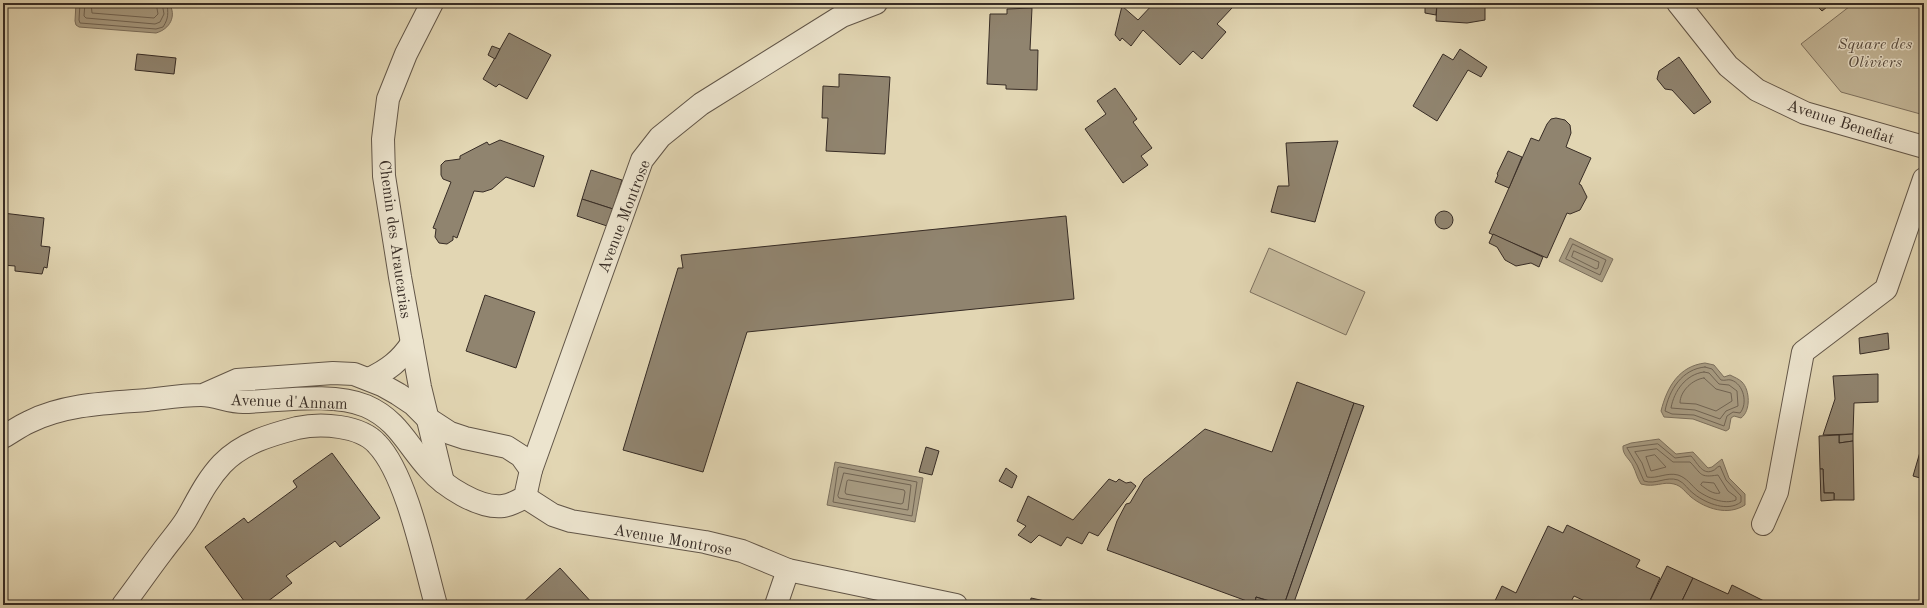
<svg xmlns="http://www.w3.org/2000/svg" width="1927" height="608" viewBox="0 0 1927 608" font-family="'Old Standard TT',serif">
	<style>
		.green { fill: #c5b99b; stroke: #7e7260 }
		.water { fill: #a89c83; stroke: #7b6f5d }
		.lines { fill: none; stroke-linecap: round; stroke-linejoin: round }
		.shore { stroke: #706454; stroke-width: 1 }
		.building { fill: #90846f; stroke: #372c25 }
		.minor-casing { stroke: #625648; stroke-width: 24 }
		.minor { stroke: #ece4ce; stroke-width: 22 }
		.labels { text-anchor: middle; stroke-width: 3; stroke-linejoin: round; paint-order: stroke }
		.park-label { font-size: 16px; font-style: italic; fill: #53483d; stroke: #ece4ce }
		.street-label { font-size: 16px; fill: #372c25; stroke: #ece4ce }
	</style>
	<rect width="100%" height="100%" fill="#e2d6b3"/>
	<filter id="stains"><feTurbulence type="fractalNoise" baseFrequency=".005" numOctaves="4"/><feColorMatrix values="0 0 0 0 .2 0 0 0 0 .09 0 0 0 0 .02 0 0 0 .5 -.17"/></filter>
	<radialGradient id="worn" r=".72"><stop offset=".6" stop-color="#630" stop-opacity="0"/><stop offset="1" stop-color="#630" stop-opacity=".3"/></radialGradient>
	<g class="green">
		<polygon points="1854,3 1924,3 1924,115 1841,92 1801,44"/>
		<polygon points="1269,248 1365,292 1346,335 1250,292"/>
	</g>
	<g class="water">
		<path d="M76,3L115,4L169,3C177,16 170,29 156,33L79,27L76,25L75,21Z"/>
		<polygon points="1570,238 1613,259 1602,282 1559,261"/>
		<path d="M1705,363L1714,365L1724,377L1730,375C1734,377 1739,379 1742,382C1750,390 1751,411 1741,418L1734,416L1731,418L1729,429L1726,431L1693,419L1664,417L1661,411C1667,387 1679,366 1705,363Z"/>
		<path d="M1659,439L1676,454L1693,452L1708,468L1712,467L1722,459L1729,478L1745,494V505C1728,516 1706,509 1691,497C1685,492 1682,486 1674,484C1663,481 1655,488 1641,484C1637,478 1636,472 1633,466C1630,459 1622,455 1623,446L1631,443Z"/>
		<polygon points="835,462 923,478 915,522 827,505"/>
	</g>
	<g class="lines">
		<g class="shore">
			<path d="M80,3L79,20L80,23L156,29L163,27C169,18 168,13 167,3"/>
			<polyline points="85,3 84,16 86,18 155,24 160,22 164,14 162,3"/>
			<polyline points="91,3 92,13 154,18 158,14 156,3"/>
			<polygon points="1573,244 1606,260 1600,275 1566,259"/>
			<polygon points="1574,251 1599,262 1598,268 1596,269 1572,257"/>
			<path d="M1705,367L1712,369L1721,380C1725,381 1728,379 1731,380C1744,384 1748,404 1740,413L1733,412L1727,416L1724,426L1694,415L1672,414L1665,411C1669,390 1682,369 1705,367Z"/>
			<path d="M1704,372L1709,373L1719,384L1729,385L1737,391L1738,406L1726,411L1720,419L1695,410L1671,408C1674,391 1686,374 1704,372Z"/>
			<path d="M1704,378L1716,389L1731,393L1732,401L1716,411L1696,404L1680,403C1680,391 1693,379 1704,378Z"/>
			<path d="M1658,444L1675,458L1691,456C1697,462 1702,475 1712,471C1716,470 1716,467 1720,466L1726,480L1741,496V502C1728,512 1707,504 1694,494C1688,490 1685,483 1678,480C1666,476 1656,485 1644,481L1637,465L1627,448Z"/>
			<path d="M1657,449L1673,462H1690C1702,474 1699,478 1718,475L1728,491L1736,497V500C1724,505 1708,498 1698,491C1691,485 1687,478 1678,475C1667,472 1657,479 1647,477L1642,463L1635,452Z"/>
			<polygon points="1655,455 1666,467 1651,471 1646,457"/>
			<polygon points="840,467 917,482 912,516 833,502 838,468"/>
			<polygon points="844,473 911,485 908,510 839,498 838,496"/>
			<polygon points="849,480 904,490 905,492 903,503 901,504 846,494 845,492 847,481"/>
			<path d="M1703,482L1714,483L1720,493C1714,495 1706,489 1701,485Z"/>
		</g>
	</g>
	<g class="building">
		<polygon points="1154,3 1226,3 1232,8 1217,24 1226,32 1202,59 1193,51 1180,65 1143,30 1131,46 1122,38 1120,41 1115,35 1122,6 1138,20"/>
		<polygon points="1425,3 1437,3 1436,15 1425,13"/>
		<polygon points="1437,3 1485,3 1485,20 1467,23 1436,21"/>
		<polygon points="1814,3 1832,3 1822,11"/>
		<polygon points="1032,8 1030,50 1038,50 1037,90 1006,89 1006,85 987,84 990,14 1007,14 1007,9"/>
		<polygon points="509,33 551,55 527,99 499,84 496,87 483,79"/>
		<polygon points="492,46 500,49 495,59 488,55"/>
		<polygon points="1460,49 1487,67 1481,77 1468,70 1437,121 1413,106 1443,54 1453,60"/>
		<polygon points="137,54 176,58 174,74 135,70"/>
		<polygon points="1679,57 1711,102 1694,114 1672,90 1665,89 1657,79 1659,71"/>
		<polygon points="839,74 890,77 885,154 826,151 828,118 822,118 823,86 839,87"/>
		<polygon points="1115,88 1137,119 1133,122 1152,148 1141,156 1148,165 1123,183 1085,129 1106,114 1097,101"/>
		<polygon points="1556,118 1565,120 1570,125 1571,133 1566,147 1591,158 1579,184 1581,185 1587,197 1580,210 1570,214 1567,213 1547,258 1489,233 1531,138 1539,141 1547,124 1551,119"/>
		<polygon points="500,140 544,156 534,187 506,177 492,189 483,192 474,191 457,238 453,236 453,240 447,244 439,243 435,237 436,229 433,228 451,182 443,179 441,175 441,165 445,161 460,159 460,156 487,142 489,145"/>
		<polygon points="1338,141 1315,222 1271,212 1278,186 1289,186 1286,143"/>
		<polygon points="1508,151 1522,157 1509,188 1495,182 1498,175 1497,174"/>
		<polygon points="591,170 622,180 613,209 582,199"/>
		<polygon points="582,199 613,209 607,226 577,216"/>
		<circle cx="1444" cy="220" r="9"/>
		<polygon points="3,213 44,218 41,246 50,247 47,268 44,267 42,274 15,271 15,266 3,265"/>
		<polygon points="1066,216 1074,299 747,332 703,472 623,450 678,268 683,268 681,255"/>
		<polygon points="1493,234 1543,257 1539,267 1531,263 1516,266 1505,260 1497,247 1489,243"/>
		<polygon points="485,295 535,312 516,368 466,351"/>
		<polygon points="1888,333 1889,349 1860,354 1859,338"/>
		<polygon points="1878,374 1878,402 1854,403 1853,434 1823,435 1835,399 1833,376"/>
		<polygon points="1297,382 1354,403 1284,605 1256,597 1255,604 1107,550 1117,521 1126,504 1130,503 1144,479 1205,429 1272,452"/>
		<polygon points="1354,403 1364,406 1293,605 1284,605"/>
		<polygon points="1853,434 1853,441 1839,443 1839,435"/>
		<polygon points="1839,435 1839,443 1853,441 1854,500 1834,500 1834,493 1824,493 1823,469 1820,469 1819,436"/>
		<polygon points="926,447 939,451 932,475 919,472"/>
		<polygon points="1920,452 1924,453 1924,479 1913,476"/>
		<polygon points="332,453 380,518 340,547 335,541 286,576 292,583 263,605 247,605 205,547 244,518 248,523 297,487 293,481"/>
		<polygon points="1006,468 1017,476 1012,488 999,481"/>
		<polygon points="1820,469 1823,469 1824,493 1834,493 1834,500 1821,501"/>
		<polygon points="1109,479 1116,482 1119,479 1126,483 1131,482 1136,486 1098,536 1089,532 1082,544 1067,537 1061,546 1039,535 1031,543 1018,535 1026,526 1017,521 1028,496 1073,520"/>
		<polygon points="1567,525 1640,560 1636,567 1660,578 1648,605 1588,605 1587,602 1574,596 1569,605 1493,605 1502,586 1516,593 1548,526 1563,533"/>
		<polygon points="1667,566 1693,578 1680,605 1648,605"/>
		<polygon points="560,568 594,605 520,605"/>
		<polygon points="1693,578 1728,594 1732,585 1772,605 1680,605"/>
		<polygon points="1256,597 1281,605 1258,605 1255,604"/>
		<polygon points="1031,598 1045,601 1045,604 1047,605 1030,605"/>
	</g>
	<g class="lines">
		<defs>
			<g id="minor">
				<polyline points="432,3 406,54 388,99 383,139 384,176 400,277 420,387 443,482"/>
				<polyline points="1678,3 1728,66 1757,90 1805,113 1924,147"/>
				<path d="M369,379C388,370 400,361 412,343"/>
				<path d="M3,437C12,432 20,426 29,422C65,404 108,403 147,400C165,398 183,395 201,395C215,395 229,402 243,402C280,401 332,392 366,406C398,420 407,445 429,469C444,486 479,509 503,506C511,505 518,501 525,497L531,470L521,456L507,447L465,438L450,433L427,418L413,404L398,394L382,385L354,374L333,373L237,380L203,395"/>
				<polyline points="531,470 642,160 660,137 701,104 842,16 876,3"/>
				<polyline points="525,497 553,515 571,521 705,542 742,551 788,570 956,605"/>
				<polyline points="1763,524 1777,492 1803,352 1886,289 1924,179"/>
				<path d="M123,605C136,588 149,569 162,552C170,541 179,531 186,520C197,501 206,481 222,464C242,443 270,435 297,428C321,423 360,425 377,444C407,475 424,562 436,605"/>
				<polyline points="776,605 788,570"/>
			</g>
		</defs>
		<use href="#minor" class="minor-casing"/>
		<use href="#minor" class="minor"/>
	</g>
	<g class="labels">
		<g class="park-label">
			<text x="1875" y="49">Square des<tspan x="1875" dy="18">Oliviers</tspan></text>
		</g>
		<g class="street-label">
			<text transform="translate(1841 121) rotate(18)" y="6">Avenue Benefiat</text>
			<text transform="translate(623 216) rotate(-69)" y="6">Avenue Montrose</text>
			<text transform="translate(396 239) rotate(82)" y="6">Chemin des Araucarias</text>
			<text transform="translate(289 401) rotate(2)" y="6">Avenue d'Annam</text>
			<text transform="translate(673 539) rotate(10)" y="6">Avenue Montrose</text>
		</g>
	</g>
	<rect width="1927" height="608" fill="none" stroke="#e2d6b3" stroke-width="16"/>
	<rect x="4" y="4" width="1919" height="600" fill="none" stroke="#372c25" stroke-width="2"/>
	<rect x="8" y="8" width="1911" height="592" fill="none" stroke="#372c25"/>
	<rect width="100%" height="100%" filter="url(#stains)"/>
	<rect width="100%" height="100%" fill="url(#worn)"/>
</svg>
